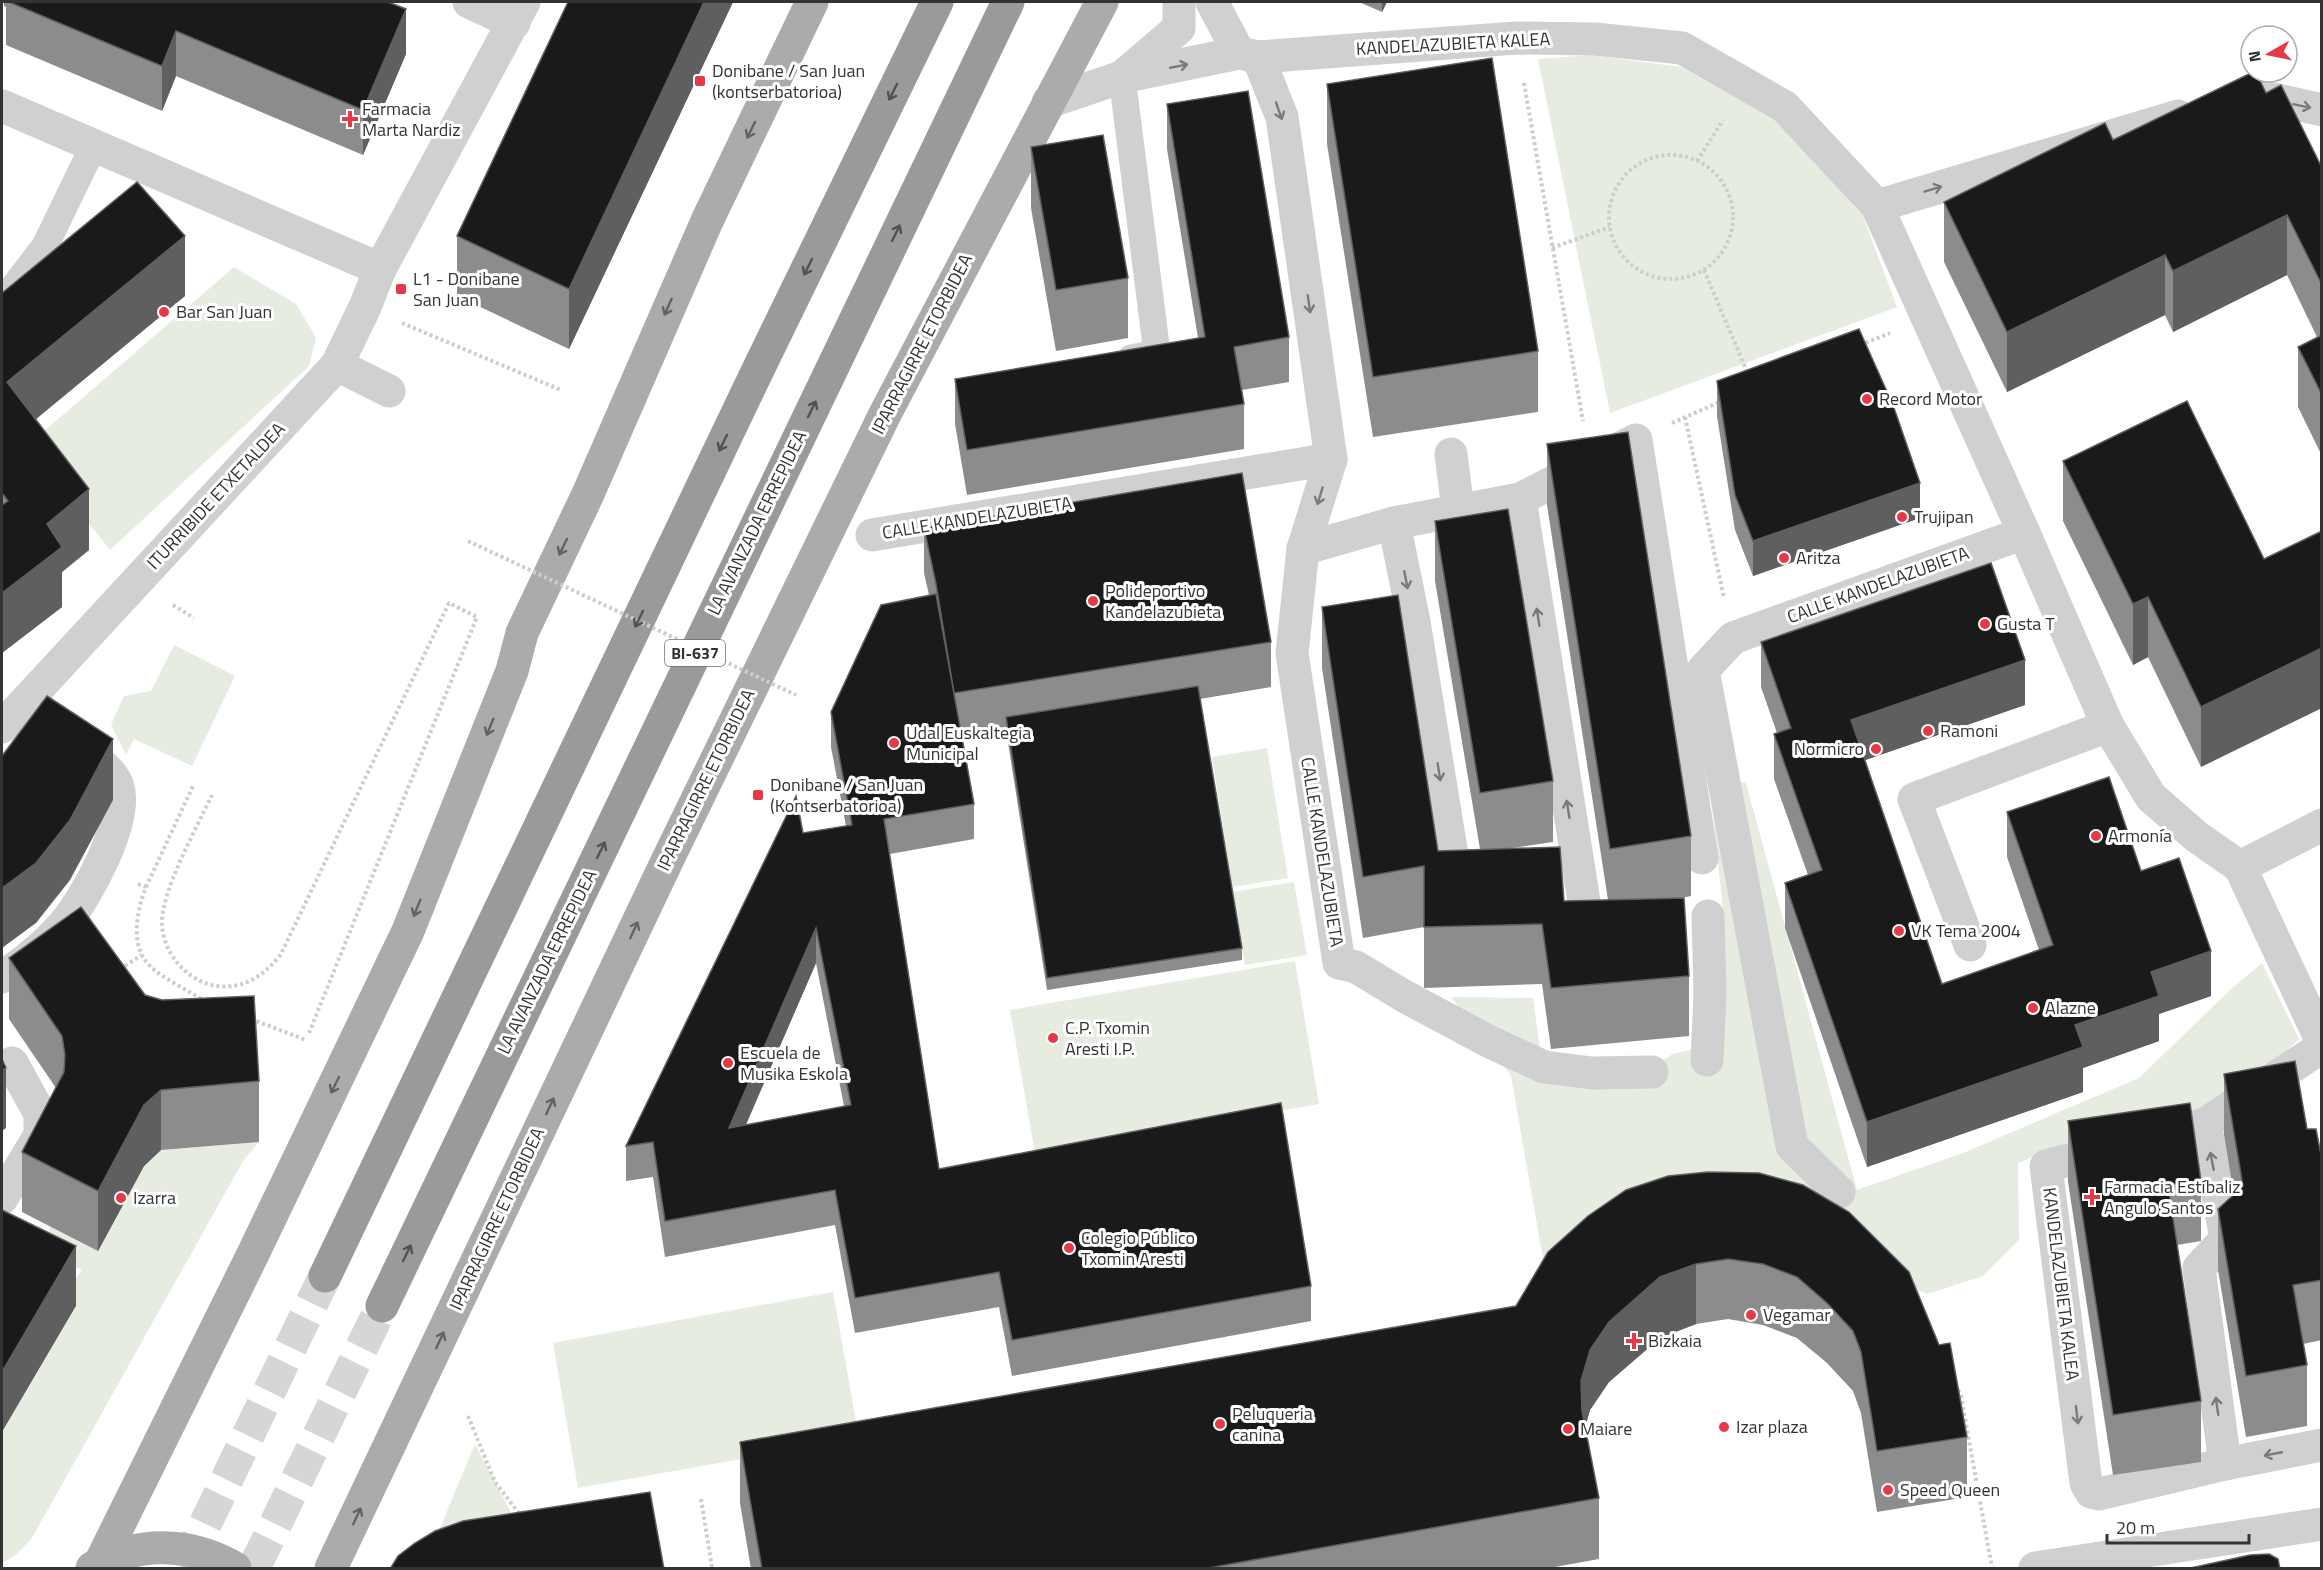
<svg xmlns="http://www.w3.org/2000/svg" width="2323" height="1570" viewBox="0 0 2323 1570" font-family="'Titillium Web',sans-serif">
	<style>
		.green { fill: #e6ecdf }
		.lines { fill: none; stroke-linecap: round; stroke-linejoin: round }
		.highway-tunnel { stroke: #d6d6d6; stroke-width: 33; stroke-dasharray: 33 16; stroke-linecap: butt }
		.path { stroke: #cdcdcd; stroke-width: 4; stroke-dasharray: 3 3; stroke-linecap: butt }
		.lane { stroke: #d0d0d0; stroke-width: 27 }
		.street { stroke: #d0d0d0; stroke-width: 33 }
		.primary { stroke: #ababab; stroke-width: 33 }
		.highway { stroke: #9a9a9a; stroke-width: 33 }
		.path-bridge { stroke: #cdcdcd; stroke-width: 4; stroke-dasharray: 3 3; stroke-linecap: butt }
		.wall { fill: #8c8c8c; fill-rule: evenodd }
		.shaded-wall { fill: #5f5f5f }
		.building { fill: #1a1a1a; stroke: #5f5f5f; stroke-width: 1.5; fill-rule: evenodd }
		.oneway { stroke: #7a7a7a }
		.oneway2 { stroke: #525252 }
		.oneway3 { stroke: #636363 }
		.poi-dot { fill: #e63946; stroke: #fff; stroke-width: 2 }
		.labels { text-anchor: middle; stroke-width: 6; stroke-linejoin: round; paint-order: stroke }
		.shield { fill: #fff; stroke: #707070; stroke-width: 1.5 }
		.shield-label { font-size: 16px; font-weight: bold; fill: #333 }
		.street-label { font-size: 18px; fill: #333; stroke: #fff }
		.poi-label { font-size: 18px; fill: #333; stroke: #fff; text-anchor: start }
	</style>
	<rect width="100%" height="100%" fill="#fff"/>
	<g class="green">
		<polygon points="1591,55 1681,67 1781,123 1863,216 1897,307 1610,413 1538,59"/>
		<polygon points="234,267 296,304 316,338 309,366 110,550 27,446"/>
		<polygon points="174,645 235,676 192,766 134,739 126,755 111,725 124,696 151,691"/>
		<polygon points="1267,748 1288,878 1232,887 1212,757"/>
		<polygon points="1709,778 1746,783 1857,1190 1963,1153 2139,1078 2231,989 2262,963 2299,1039 2224,1111 2118,1122 2018,1163 2019,1240 1983,1276 1927,1294 1752,1217 1546,1276 1511,1076 1451,997 1533,998 1544,1077 1631,1078 1673,1054 1693,1049 1723,910"/>
		<polygon points="1294,882 1307,955 1245,965 1233,892"/>
		<polygon points="1295,961 1319,1104 1035,1153 1010,1010"/>
		<polygon points="259,1142 243,1161 32,1538 17,1554 2,1563 2,1433 76,1307 74,1281 82,1270 40,1248 51,1226 144,1166 161,1150"/>
		<polygon points="833,1292 859,1438 578,1488 553,1343"/>
		<polygon points="475,1444 516,1522 437,1535"/>
	</g>
	<g class="lines">
		<g class="highway-tunnel">
			<polyline points="184,1568 325,1276"/>
			<polyline points="254,1568 382,1306"/>
		</g>
		<g class="path">
			<polyline points="1524,83 1583,421"/>
			<circle cx="1671" cy="217" r="62"/>
			<polyline points="1697,161 1723,120"/>
			<polyline points="1552,248 1610,227"/>
			<polyline points="1704,270 1748,374"/>
			<polyline points="402,323 561,390"/>
			<polyline points="1860,345 1890,333"/>
			<polyline points="1685,417 1724,598"/>
			<polyline points="1672,423 1720,402"/>
			<polyline points="173,605 194,618"/>
			<path d="M212,795C197,827 162,890 162,922C162,958 196,991 232,986C252,984 269,970 281,954L449,603L477,617L309,1033"/>
			<path d="M138,884L146,887C137,910 129,946 150,966C160,977 191,992 205,1001"/>
			<polyline points="146,887 193,786"/>
			<polyline points="120,969 142,955"/>
			<polyline points="251,1019 306,1040"/>
			<polyline points="1958,1390 1961,1396 1992,1568"/>
			<polyline points="468,1416 495,1482 521,1516"/>
			<polyline points="701,1499 712,1568"/>
		</g>
		<g class="lane">
			<polyline points="1122,77 1157,353 1131,358"/>
			<polyline points="2,302 45,246 94,145"/>
		</g>
		<g class="street">
			<polyline points="469,2 514,23"/>
			<polyline points="1212,2 1239,53"/>
			<polyline points="1258,57 1282,117 1331,459 1303,549 1292,653 1339,963 1356,967 1404,996 1488,1041 1544,1067 1592,1073 1652,1072"/>
			<polyline points="1123,76 1179,28 1179,2"/>
			<polyline points="2247,96 2251,94 2322,110"/>
			<polyline points="1048,102 1122,77 1239,53 1258,57 1516,38 1595,39 1682,48 1785,107 1877,206 2024,533 2108,726 2151,797 2197,837 2240,867 2322,1042"/>
			<polyline points="2,106 380,269"/>
			<polyline points="1877,206 2178,116"/>
			<polyline points="337,365 389,391"/>
			<polyline points="1451,454 1458,510"/>
			<polyline points="1520,499 1590,939 1596,939"/>
			<polyline points="1394,523 1414,622 1457,886 1465,885"/>
			<polyline points="872,535 1331,459"/>
			<polyline points="1303,549 1394,523 1520,499 1636,440 1702,858"/>
			<polyline points="2,727 337,365 365,307 380,269 524,2"/>
			<polyline points="2240,867 2322,825"/>
			<polyline points="1970,945 1914,799 2108,726"/>
			<path d="M2,977C25,962 46,945 64,924C87,897 128,821 118,787C112,769 94,759 80,748"/>
			<polyline points="2322,1047 2205,1124 2046,1166 2086,1483 2091,1492 2099,1494 2225,1464 2322,1445"/>
			<polyline points="1707,1060 1710,994 1708,916"/>
			<polyline points="2205,1124 2226,1239 2199,1268 2225,1464"/>
			<polyline points="1839,1192 1792,1146 1703,670 1733,638 2024,533"/>
			<polyline points="2,1198 40,1135 40,1114 12,1063"/>
			<polyline points="2035,1568 2322,1524"/>
		</g>
		<g class="primary">
			<polyline points="100,1563 253,1254 408,931 512,671 522,633 588,494 707,221 812,2"/>
			<path d="M92,1568C137,1540 190,1542 235,1568"/>
			<polyline points="331,1568 668,859 885,414 1102,2"/>
		</g>
		<g class="highway">
			<polyline points="325,1276 754,378 937,2"/>
			<polyline points="382,1306 1008,2"/>
		</g>
		<polyline class="path-bridge" points="468,541 796,695"/>
	</g>
	<g class="wall">
		<polygon points="4,2 388,2 406,54 363,155 176,76 162,111 6,45 6,7 4,6"/>
		<polygon points="733,2 569,349 457,296 457,236"/>
		<polygon points="1359,2 1387,2 1382,12"/>
		<polygon points="1327,84 1538,351 1538,412 1373,437 1327,144"/>
		<polygon points="2266,93 2322,168 2322,456 2298,407 2298,347 2317,337 2287,275 2173,332 2165,315 2007,392 1944,262 1944,202 2113,140"/>
		<polygon points="1167,104 1289,337 1289,382 1242,390 1244,404 1244,449 967,495 955,424 955,379 1198,338 1167,149"/>
		<polygon points="1031,147 1128,278 1128,338 1056,351 1031,208"/>
		<polygon points="2,293 185,296 36,419 89,550 62,572 62,607 2,653"/>
		<polygon points="1717,381 1920,518 1753,576 1735,530 1717,416"/>
		<polygon points="1547,444 1691,836 1691,896 1676,899 1689,976 1689,1036 1551,1049 1542,984 1424,988 1424,927 1363,938 1322,668 1322,607 1438,851 1480,849 1435,581 1435,521 1553,781 1553,842 1512,848 1564,901 1608,900 1547,505"/>
		<polygon points="2063,461 2264,559 2201,767 2148,657 2133,665 2063,521"/>
		<path d="M924,528L1271,642V687L1200,699L1242,948V960L1047,990L1006,730L962,737L974,804V839L890,854L939,1169L1311,1286V1321L1012,1376L999,1307L855,1333L835,1225L665,1257L653,1177L626,1181V1146L803,833L846,826L831,747V712L929,595L924,573ZM816,963L844,1106L746,1125Z"/>
		<polygon points="1761,642 2025,705 1865,760 1942,984 2039,950 2007,857 2007,812 2141,871 2211,996 2159,1014 2159,1041 2083,1068 2083,1092 1867,1167 1785,928 1785,883 1808,875 1774,779 1774,734 1777,733 1761,687"/>
		<polygon points="9,958 145,995 259,1081 259,1142 161,1150 144,1166 98,1251 22,1212 22,1152 56,1088 9,1019"/>
		<polygon points="2224,1074 2307,1129 2322,1160 2322,1340 2303,1344 2307,1365 2307,1426 2246,1437 2218,1270 2218,1209 2234,1195 2224,1135"/>
		<polygon points="2068,1121 2201,1181 2201,1241 2177,1245 2201,1401 2201,1462 2113,1475 2068,1182"/>
		<polygon points="1708,1172 1967,1437 1967,1497 1877,1512 1861,1413 1853,1391 1827,1363 1797,1338 1763,1325 1728,1319 1696,1324 1660,1338 1609,1382 1590,1410 1585,1427 1599,1498 1599,1559 1544,1569 751,1569 740,1503 740,1442 1516,1306"/>
	</g>
	<g class="shaded-wall">
		<polygon points="704,2 733,2 569,349 569,289"/>
		<polygon points="1382,2 1387,2 1382,12"/>
		<polygon points="406,9 406,54 363,155 363,110"/>
		<polygon points="176,31 176,76 162,111 162,66"/>
		<polygon points="2287,215 2287,275 2173,332 2173,271"/>
		<polygon points="185,236 185,296 7,443 7,382"/>
		<polygon points="2165,255 2165,315 2007,392 2007,332"/>
		<polygon points="1920,483 1920,518 1753,576 1753,541"/>
		<polygon points="89,489 89,550 62,572 62,607 2,653 2,593 47,524"/>
		<polygon points="2148,597 2148,657 2133,665 2133,604"/>
		<polygon points="2322,648 2322,708 2201,767 2201,707"/>
		<polygon points="2025,660 2025,705 1851,765 1851,720"/>
		<polygon points="113,739 113,800 70,880 36,923 2,948 2,888"/>
		<polygon points="816,928 816,963 729,1163 729,1128"/>
		<polygon points="2211,951 2211,996 2159,1014 2159,1041 2083,1068 2083,1092 1867,1167 1867,1122 2075,1025 2151,972"/>
		<polygon points="6,1068 6,1128 2,1131 2,1070"/>
		<polygon points="161,1090 161,1150 144,1166 98,1251 98,1191 144,1105"/>
		<polygon points="76,1246 76,1306 2,1432 2,1372"/>
		<polygon points="1696,1264 1696,1324 1660,1338 1609,1382 1590,1410 1581,1442 1581,1381 1590,1350 1609,1322 1660,1277"/>
	</g>
	<g class="building">
		<polygon points="9,2 388,2 406,9 363,110 176,31 162,66"/>
		<polygon points="568,2 704,2 569,289 457,236"/>
		<polygon points="1492,58 1538,351 1373,377 1327,84"/>
		<polygon points="2253,72 2256,72 2266,93 2281,85 2322,168 2322,285 2287,215 2173,271 2165,255 2007,332 1944,202 2105,123 2113,140"/>
		<polygon points="1248,91 1289,337 1234,347 1244,404 967,450 955,379 1205,337 1167,104"/>
		<polygon points="1103,135 1128,278 1056,290 1031,147"/>
		<polygon points="137,182 185,236 7,382 89,489 47,524 62,547 2,593 2,505 8,501 2,493 2,293"/>
		<polygon points="1859,329 1893,405 1920,483 1753,541 1735,495 1717,381"/>
		<polygon points="2322,335 2322,395 2298,347"/>
		<polygon points="2187,401 2264,559 2322,531 2322,648 2201,707 2148,597 2133,604 2063,461"/>
		<polygon points="1628,432 1691,836 1610,849 1547,444"/>
		<polygon points="1242,473 1271,642 954,693 936,584 924,528"/>
		<polygon points="1508,509 1553,781 1480,793 1435,521"/>
		<polygon points="1991,563 2025,660 1851,720 1942,984 2053,945 2007,812 2109,777 2141,871 2179,858 2211,951 2151,972 2159,996 2075,1025 2083,1047 1867,1122 1785,883 1822,870 1774,734 1791,728 1761,642"/>
		<path d="M936,594L974,804L884,819L939,1169L1281,1103L1311,1286L1012,1340L999,1272L855,1298L835,1190L665,1221L653,1142L626,1146L796,796L803,833L852,825L831,712L881,605ZM816,928L851,1105L729,1128Z"/>
		<polygon points="1398,595 1438,851 1560,847 1564,901 1684,898 1689,976 1551,988 1542,924 1424,927 1424,866 1363,877 1322,607"/>
		<polygon points="1198,686 1242,948 1047,978 1006,717"/>
		<polygon points="47,696 113,739 70,820 36,863 2,888 2,756"/>
		<polygon points="81,907 145,995 162,1000 254,996 259,1081 161,1090 144,1105 98,1191 22,1152 64,1072 65,1055 62,1036 9,958"/>
		<polygon points="2,1059 6,1068 2,1070"/>
		<polygon points="2295,1061 2307,1129 2316,1129 2322,1160 2322,1280 2293,1285 2307,1365 2246,1376 2218,1209 2243,1186 2224,1074"/>
		<polygon points="2190,1103 2201,1181 2168,1185 2201,1401 2113,1415 2068,1121"/>
		<polygon points="1708,1172 1759,1173 1803,1185 1849,1212 1909,1272 1939,1345 1950,1343 1967,1437 1877,1451 1861,1352 1853,1331 1827,1303 1797,1277 1763,1264 1728,1259 1696,1264 1660,1277 1609,1322 1590,1350 1581,1381 1582,1411 1599,1498 1203,1569 762,1569 740,1442 1516,1306 1548,1252 1588,1216 1626,1190 1668,1176"/>
		<polygon points="2,1210 76,1246 2,1372"/>
		<polygon points="650,1492 664,1569 390,1569 398,1556 415,1543 435,1531 463,1521"/>
		<polygon points="2269,1554 2278,1559 2280,1569 2186,1569 2250,1555"/>
	</g>
	<defs><path id="oneway-shaft" d="M-6 0H5M1.5-3L5.5 0L1.5 3" fill="none" stroke-width="1.6" stroke-linecap="round" stroke-linejoin="round" transform="scale(1.5)"/></defs>
	<g class="oneway">
		<use href="#oneway-shaft" transform="translate(1179 66) rotate(-11)"/>
		<use href="#oneway-shaft" transform="translate(2302 106) rotate(12)"/>
		<use href="#oneway-shaft" transform="translate(1279 111) rotate(71)"/>
		<use href="#oneway-shaft" transform="translate(1933 189) rotate(-17)"/>
		<use href="#oneway-shaft" transform="translate(1309 304) rotate(82)"/>
		<use href="#oneway-shaft" transform="translate(1320 496) rotate(107)"/>
		<use href="#oneway-shaft" transform="translate(1406 580) rotate(79)"/>
		<use href="#oneway-shaft" transform="translate(1538 617) rotate(-99)"/>
		<use href="#oneway-shaft" transform="translate(1439 772) rotate(81)"/>
		<use href="#oneway-shaft" transform="translate(1568 809) rotate(-99)"/>
		<use href="#oneway-shaft" transform="translate(2212 1161) rotate(-101)"/>
		<use href="#oneway-shaft" transform="translate(2217 1406) rotate(-98)"/>
		<use href="#oneway-shaft" transform="translate(2077 1415) rotate(83)"/>
		<use href="#oneway-shaft" transform="translate(2273 1454) rotate(169)"/>
	</g>
	<g class="oneway2">
		<use href="#oneway-shaft" transform="translate(893 92) rotate(116)"/>
		<use href="#oneway-shaft" transform="translate(896 233) rotate(-64)"/>
		<use href="#oneway-shaft" transform="translate(808 267) rotate(116)"/>
		<use href="#oneway-shaft" transform="translate(812 409) rotate(-64)"/>
		<use href="#oneway-shaft" transform="translate(723 443) rotate(116)"/>
		<use href="#oneway-shaft" transform="translate(639 619) rotate(116)"/>
		<use href="#oneway-shaft" transform="translate(601 850) rotate(-64)"/>
		<use href="#oneway-shaft" transform="translate(407 1253) rotate(-64)"/>
	</g>
	<g class="oneway3">
		<use href="#oneway-shaft" transform="translate(751 130) rotate(116)"/>
		<use href="#oneway-shaft" transform="translate(668 307) rotate(114)"/>
		<use href="#oneway-shaft" transform="translate(563 547) rotate(116)"/>
		<use href="#oneway-shaft" transform="translate(490 727) rotate(112)"/>
		<use href="#oneway-shaft" transform="translate(417 908) rotate(112)"/>
		<use href="#oneway-shaft" transform="translate(634 930) rotate(-65)"/>
		<use href="#oneway-shaft" transform="translate(335 1085) rotate(116)"/>
		<use href="#oneway-shaft" transform="translate(550 1106) rotate(-65)"/>
		<use href="#oneway-shaft" transform="translate(440 1340) rotate(-65)"/>
		<use href="#oneway-shaft" transform="translate(357 1516) rotate(-65)"/>
	</g>
	<g class="poi-dot">
		<rect x="694" y="75" width="12" height="12" rx="3"/>
		<path d="M347 110h6v6h6v6h-6v6h-6v-6h-6v-6h6z"/>
		<rect x="395" y="283" width="12" height="12" rx="3"/>
		<circle cx="164" cy="312" r="6"/>
		<circle cx="1867" cy="399" r="6"/>
		<circle cx="1902" cy="517" r="6"/>
		<circle cx="1784" cy="558" r="6"/>
		<circle cx="1093" cy="601" r="6"/>
		<circle cx="1985" cy="624" r="6"/>
		<circle cx="1928" cy="731" r="6"/>
		<circle cx="894" cy="743" r="6"/>
		<circle cx="1876" cy="749" r="6"/>
		<rect x="752" y="789" width="12" height="12" rx="3"/>
		<circle cx="2096" cy="836" r="6"/>
		<circle cx="1899" cy="931" r="6"/>
		<circle cx="2033" cy="1008" r="6"/>
		<circle cx="1053" cy="1038" r="6"/>
		<circle cx="728" cy="1063" r="6"/>
		<path d="M2089 1188h6v6h6v6h-6v6h-6v-6h-6v-6h6z"/>
		<circle cx="121" cy="1198" r="6"/>
		<circle cx="1069" cy="1248" r="6"/>
		<circle cx="1751" cy="1315" r="6"/>
		<path d="M1631 1332h6v6h6v6h-6v6h-6v-6h-6v-6h6z"/>
		<circle cx="1220" cy="1424" r="6"/>
		<circle cx="1724" cy="1427" r="6"/>
		<circle cx="1568" cy="1429" r="6"/>
		<circle cx="1888" cy="1490" r="6"/>
	</g>
	<g class="labels">
		<rect class="shield" x="665" y="640" width="60" height="26" rx="4.5"/>
		<g class="shield-label">
			<text x="695" y="659">BI-637</text>
		</g>
		<g class="street-label">
			<text transform="translate(1453 44) rotate(-3)" y="6">KANDELAZUBIETA KALEA</text>
			<text transform="translate(922 344) rotate(-63)" y="6">IPARRAGIRRE ETORBIDEA</text>
			<text transform="translate(216 496) rotate(-47)" y="6">ITURRIBIDE ETXETALDEA</text>
			<text transform="translate(977 518) rotate(-9)" y="6">CALLE KANDELAZUBIETA</text>
			<text transform="translate(757 523) rotate(-64)" y="6">LA AVANZADA ERREPIDEA</text>
			<text transform="translate(1878 585) rotate(-20)" y="6">CALLE KANDELAZUBIETA</text>
			<text transform="translate(706 780) rotate(-64)" y="6">IPARRAGIRRE ETORBIDEA</text>
			<text transform="translate(1322 852) rotate(81)" y="6">CALLE KANDELAZUBIETA</text>
			<text transform="translate(547 962) rotate(-64)" y="6">LA AVANZADA ERREPIDEA</text>
			<text transform="translate(497 1219) rotate(-65)" y="6">IPARRAGIRRE ETORBIDEA</text>
			<text transform="translate(2061 1284) rotate(83)" y="6">KANDELAZUBIETA KALEA</text>
		</g>
		<g class="poi-label">
			<text x="712" y="77">Donibane / San Juan<tspan x="712" dy="21">(kontserbatorioa)</tspan></text>
			<text x="362" y="115">Farmacia<tspan x="362" dy="21">Marta Nardiz</tspan></text>
			<text x="413" y="285">L1 - Donibane<tspan x="413" dy="21">San Juan</tspan></text>
			<text x="176" y="318">Bar San Juan</text>
			<text x="1879" y="405">Record Motor</text>
			<text x="1914" y="523">Trujipan</text>
			<text x="1796" y="564">Aritza</text>
			<text x="1105" y="597">Polideportivo<tspan x="1105" dy="21">Kandelazubieta</tspan></text>
			<text x="1997" y="630">Gusta T</text>
			<text x="1940" y="737">Ramoni</text>
			<text x="906" y="739">Udal Euskaltegia<tspan x="906" dy="21">Municipal</tspan></text>
			<text x="1864" y="755" text-anchor="end">Normicro</text>
			<text x="770" y="791">Donibane / San Juan<tspan x="770" dy="21">(Kontserbatorioa)</tspan></text>
			<text x="2108" y="842">Armonía</text>
			<text x="1911" y="937">VK Tema 2004</text>
			<text x="2045" y="1014">Alazne</text>
			<text x="1065" y="1034">C.P. Txomin<tspan x="1065" dy="21">Aresti I.P.</tspan></text>
			<text x="740" y="1059">Escuela de<tspan x="740" dy="21">Musika Eskola</tspan></text>
			<text x="2104" y="1193">Farmacia Estíbaliz<tspan x="2104" dy="21">Angulo Santos</tspan></text>
			<text x="133" y="1204">Izarra</text>
			<text x="1081" y="1244">Colegio Público<tspan x="1081" dy="21">Txomin Aresti</tspan></text>
			<text x="1763" y="1321">Vegamar</text>
			<text x="1648" y="1347">Bizkaia</text>
			<text x="1232" y="1420">Peluqueria<tspan x="1232" dy="21">canina</tspan></text>
			<text x="1736" y="1433">Izar plaza</text>
			<text x="1580" y="1435">Maiare</text>
			<text x="1900" y="1496">Speed Queen</text>
		</g>
	</g>
	<rect width="2323" height="1570" fill="none" stroke="#333333" stroke-width="6"/>
	<g transform="translate(2269 54) rotate(261)"><circle r="28" fill="#ffffff" stroke="#adadad" stroke-width="1.5"/>
	<path d="M0-4.5L10 22L0 15L-10 22Z" fill="#e63946"/>
	<text y="-9" font-size="16" font-weight="bold" text-anchor="middle" fill="#333333">N</text>
	</g>
	<path d="M2107 1534v9h142v-9" fill="none" stroke="#333333" stroke-width="3"/>
	<text x="2116" y="1534" font-size="18" fill="#333333" stroke="#ffffff" stroke-width="4.5" paint-order="stroke">20 m</text>
</svg>
